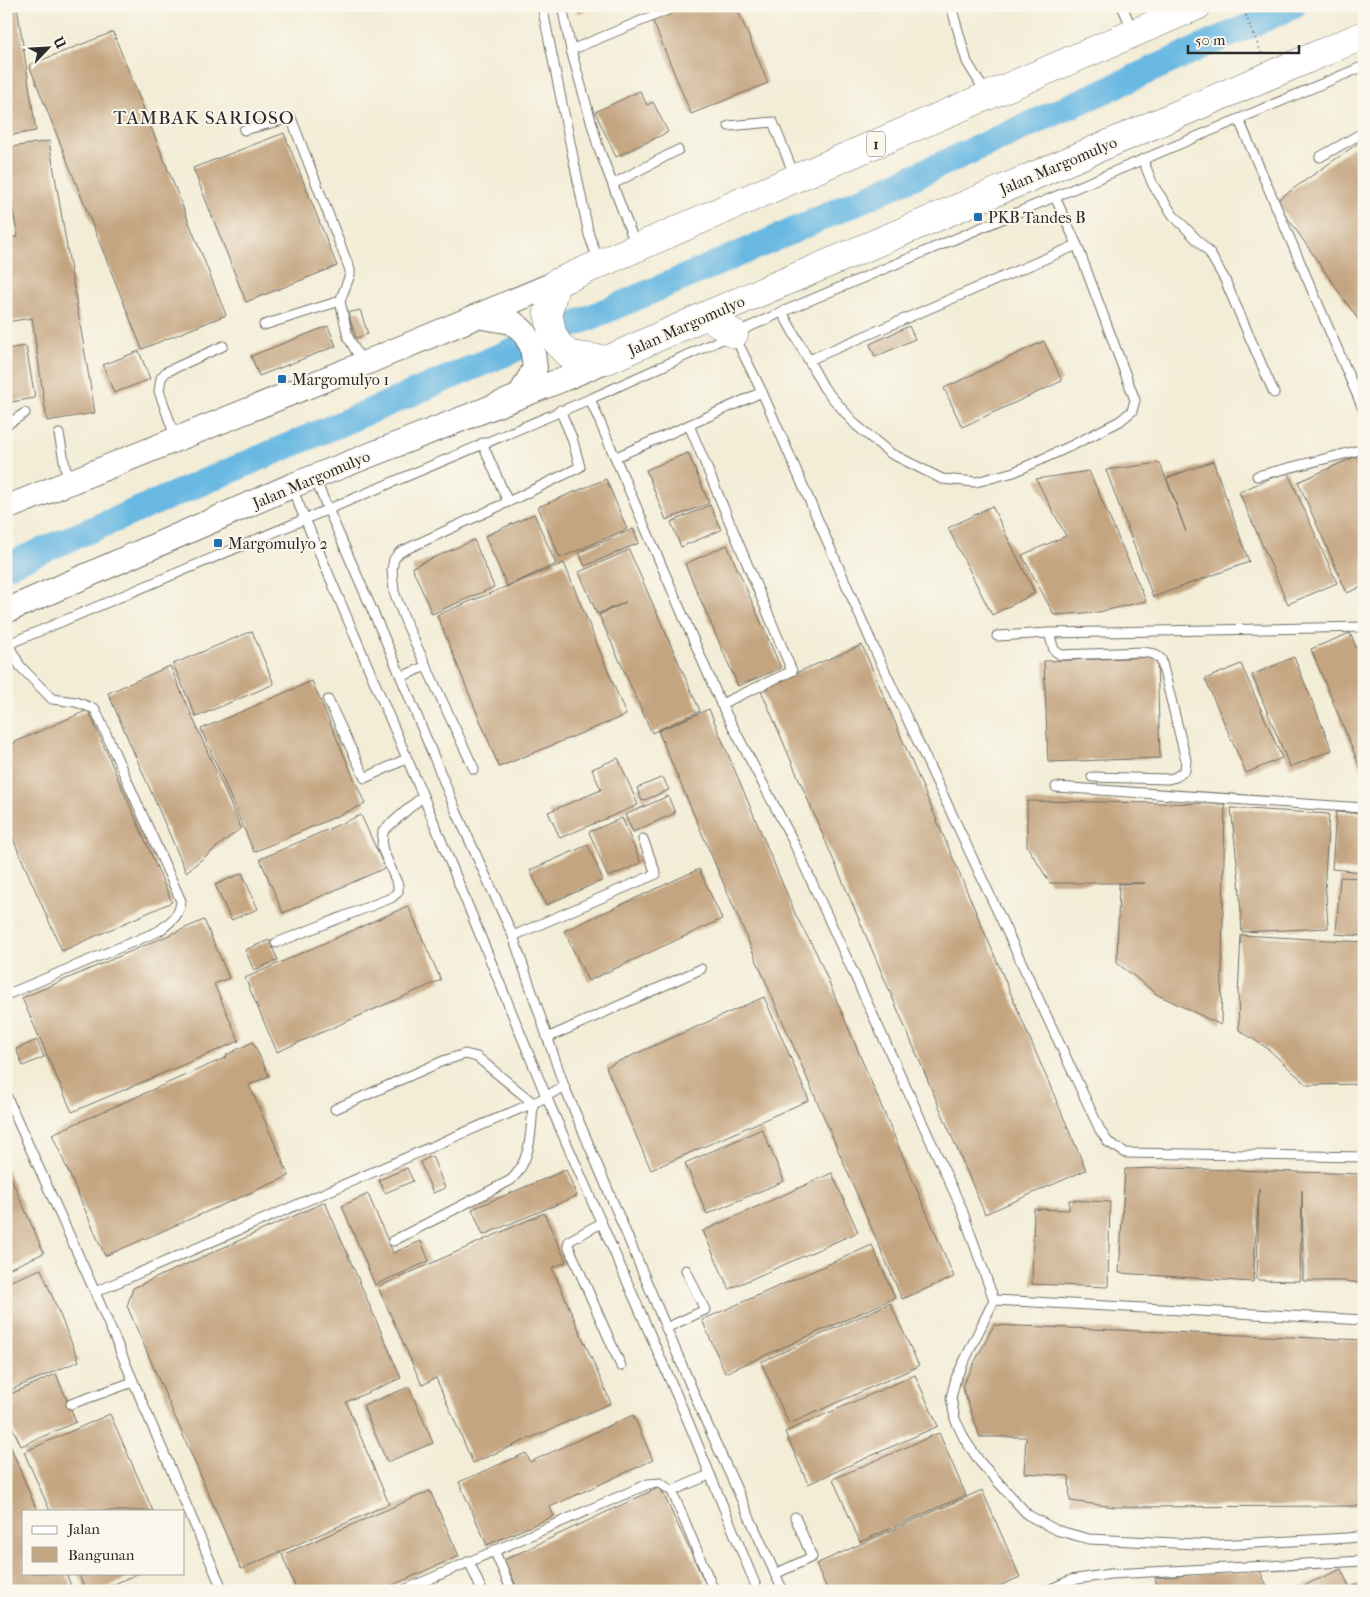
<svg xmlns="http://www.w3.org/2000/svg" width="1370" height="1597" viewBox="0 0 1370 1597" font-family="'IM FELL French Canon',serif">
	<style>
		.lines { fill: none; stroke-linecap: round; stroke-linejoin: round }
		.river { stroke: #67b8e2; stroke-width: 26 }
		.building { fill: #c4a581 }
		.lane-casing { stroke: #716f67; stroke-width: 11 }
		.secondary-casing { stroke: #716f67; stroke-width: 26 }
		.highway-casing { stroke: #716f67; stroke-width: 29 }
		.path { stroke: #716f67; stroke-width: 2.5; stroke-dasharray: 1 4; stroke-linecap: butt }
		.lane { stroke: #fff; stroke-width: 9 }
		.secondary { stroke: #fff; stroke-width: 24 }
		.highway { stroke: #fff; stroke-width: 28 }
		.poi-dot { fill: #1f6fb2; stroke: #fbf7ec; stroke-width: 2 }
		.labels { text-anchor: middle; stroke-width: 4; stroke-linejoin: round; paint-order: stroke }
		.shield { fill: #fbf7ec; stroke: #696865; stroke-width: 1 }
		.shield-label { font-size: 15px; font-weight: bold; fill: #2b2b2b }
		.street-label { font-size: 16px; fill: #2b2b2b; stroke: #fbf7ec }
		.poi-label { font-size: 16px; fill: #2b2b2b; stroke: #fbf7ec; text-anchor: start }
		.quarter-label { font-size: 19px; letter-spacing: 1px; fill: #2b2b2b; stroke: #fbf7ec }
	</style>
	<rect width="100%" height="100%" fill="#fbf7ec"/>
	<filter id="ink" filterUnits="userSpaceOnUse"><feTurbulence type="fractalNoise" baseFrequency=".02" numOctaves="2"/><feDisplacementMap in="SourceGraphic" scale="10" xChannelSelector="R" yChannelSelector="G"/><feConvolveMatrix kernelMatrix="1 2 1 2 8 2 1 2 1" color-interpolation-filters="sRGB"/></filter>
	<filter id="wash" filterUnits="userSpaceOnUse"><feTurbulence type="fractalNoise" baseFrequency=".0096" numOctaves="4" result="noise"/><feDisplacementMap in="SourceGraphic" scale="20" xChannelSelector="R" yChannelSelector="G"/><feGaussianBlur stdDeviation="1.12" result="paint"/><feColorMatrix in="noise" values="0 0 0 0 0 0 0 0 0 0 0 0 0 0 0 0 0 1.4 0 .05"/><feComposite in="paint" operator="in"/></filter>
	<g filter="url(#wash)">
		<rect width="100%" height="100%" fill="#f3edd7"/>
		<g class="lines">
			<polyline class="river" points="6,566 786,234 1293,6"/>
		</g>
		<g id="blocks">
			<g class="building">
				<polygon points="6,6 17,6 36,131 6,136"/>
				<polygon points="576,6 606,6 607,7 577,13"/>
				<polygon points="684,6 736,6 768,83 691,114 652,19"/>
				<polygon points="113,32 226,315 142,349 29,65"/>
				<polygon points="640,91 647,105 653,102 668,132 616,157 595,112"/>
				<polygon points="284,133 337,266 246,302 193,168"/>
				<polygon points="1364,139 1364,328 1276,201"/>
				<polygon points="49,141 95,413 47,421 32,318 6,322 6,238 18,237 6,175 6,148"/>
				<polygon points="360,310 368,334 356,338 348,313"/>
				<polygon points="328,326 336,346 259,376 251,356"/>
				<polygon points="909,326 915,339 875,357 870,344"/>
				<polygon points="1044,341 1062,381 962,427 944,388"/>
				<polygon points="26,346 35,398 6,403 6,349"/>
				<polygon points="139,351 150,379 114,393 103,365"/>
				<polygon points="688,453 709,503 666,520 646,470"/>
				<polygon points="1357,456 1364,473 1364,586 1347,593 1298,482"/>
				<polygon points="1213,461 1249,562 1153,597 1106,470 1160,463 1186,532 1167,478"/>
				<polygon points="1089,471 1146,601 1099,612 1054,615 1022,555 1066,536 1036,479"/>
				<polygon points="1287,471 1337,583 1288,604 1239,492"/>
				<polygon points="606,479 627,529 560,558 538,507"/>
				<polygon points="710,505 721,530 681,547 671,522"/>
				<polygon points="992,506 1035,593 992,615 948,528"/>
				<polygon points="534,514 556,564 507,586 485,536"/>
				<polygon points="633,529 639,543 585,566 579,552"/>
				<polygon points="474,540 494,587 432,614 412,567"/>
				<polygon points="727,545 781,668 738,686 685,564"/>
				<polygon points="629,550 700,711 652,733 599,615 626,602 597,614 579,572"/>
				<polygon points="564,563 626,715 499,767 437,615"/>
				<polygon points="252,631 274,684 196,717 173,664"/>
				<polygon points="1350,633 1364,665 1364,777 1311,649"/>
				<polygon points="862,645 1086,1170 985,1214 760,688"/>
				<polygon points="1157,657 1160,758 1048,762 1044,661"/>
				<polygon points="1294,657 1332,750 1290,767 1252,675"/>
				<polygon points="1241,664 1282,758 1246,773 1205,679"/>
				<polygon points="170,666 241,828 186,872 108,693"/>
				<polygon points="312,681 365,804 254,852 201,729"/>
				<polygon points="709,709 797,918 816,952 954,1277 902,1299 658,731"/>
				<polygon points="88,710 172,902 62,951 6,823 6,746"/>
				<polygon points="618,758 638,805 560,838 548,812 601,790 592,769"/>
				<polygon points="663,777 669,790 642,801 637,788"/>
				<polygon points="668,796 675,813 633,832 625,815"/>
				<polygon points="1027,801 1225,804 1221,1025 1158,995 1117,963 1119,884 1145,883 1050,883 1027,846"/>
				<polygon points="1231,808 1329,814 1325,876 1328,928 1242,932 1239,880"/>
				<polygon points="1336,812 1364,814 1364,872 1332,869"/>
				<polygon points="361,815 385,868 283,913 260,859"/>
				<polygon points="622,818 641,863 608,877 589,832"/>
				<polygon points="588,845 603,880 546,905 530,870"/>
				<polygon points="699,869 722,919 588,981 564,931"/>
				<polygon points="242,873 258,909 231,920 215,885"/>
				<polygon points="1340,877 1364,878 1364,936 1336,934"/>
				<polygon points="408,906 441,980 277,1052 245,978"/>
				<polygon points="204,920 229,978 214,984 239,1041 72,1112 22,998"/>
				<polygon points="1241,935 1364,942 1364,1084 1307,1085 1267,1048 1239,1030 1238,995"/>
				<polygon points="269,940 278,960 254,970 245,950"/>
				<polygon points="764,997 809,1100 651,1170 606,1067"/>
				<polygon points="37,1040 44,1057 23,1066 16,1049"/>
				<polygon points="253,1042 269,1076 249,1085 289,1176 105,1256 52,1134 227,1057 226,1055"/>
				<polygon points="762,1129 784,1181 707,1214 685,1163"/>
				<polygon points="432,1156 445,1188 433,1193 420,1162"/>
				<polygon points="6,1167 44,1253 6,1270"/>
				<polygon points="407,1168 413,1181 385,1193 379,1180"/>
				<polygon points="1167,1168 1364,1174 1364,1283 1344,1281 1303,1281 1302,1190 1300,1281 1257,1280 1259,1188 1253,1282 1119,1273 1125,1169"/>
				<polygon points="566,1170 577,1196 483,1235 472,1209"/>
				<polygon points="832,1173 858,1232 729,1289 703,1231"/>
				<polygon points="368,1194 393,1253 421,1241 429,1261 375,1285 342,1206"/>
				<polygon points="1069,1200 1110,1202 1108,1287 1032,1284 1034,1209 1069,1210"/>
				<polygon points="325,1202 401,1378 346,1402 389,1504 241,1569 127,1306 133,1288"/>
				<polygon points="544,1213 566,1262 552,1268 611,1403 473,1463 436,1378 422,1385 378,1287"/>
				<polygon points="872,1245 895,1298 725,1373 702,1320"/>
				<polygon points="41,1269 79,1361 10,1390 6,1382 6,1283"/>
				<polygon points="890,1303 919,1366 789,1424 761,1362"/>
				<polygon points="994,1325 1364,1340 1364,1506 1115,1507 1070,1501 1069,1476 1024,1473 1026,1437 980,1437 962,1386"/>
				<polygon points="56,1374 76,1422 21,1446 6,1413 6,1396"/>
				<polygon points="915,1375 938,1426 808,1484 785,1432"/>
				<polygon points="409,1387 433,1443 387,1462 363,1406"/>
				<polygon points="110,1414 153,1511 50,1511 24,1452"/>
				<polygon points="633,1415 653,1460 550,1507 554,1516 487,1545 459,1482 526,1453 530,1462"/>
				<polygon points="939,1433 966,1495 860,1542 833,1479"/>
				<polygon points="6,1436 37,1511 24,1511 24,1573 66,1573 73,1591 6,1591"/>
				<polygon points="660,1487 709,1591 519,1591 504,1560"/>
				<polygon points="982,1490 1020,1577 988,1591 828,1591 816,1564"/>
				<polygon points="430,1491 459,1556 379,1591 297,1591 282,1555"/>
				<polygon points="1341,1569 1351,1591 1292,1591 1321,1578"/>
				<polygon points="1260,1571 1269,1591 1154,1591 1159,1589 1155,1578 1209,1573"/>
				<polygon points="78,1573 139,1573 99,1591 86,1591"/>
				<polygon points="1364,1582 1364,1591 1353,1591 1351,1587"/>
			</g>
		</g>
	</g>
	<g filter="url(#ink)">
		<use href="#blocks" fill-opacity="0" stroke="#716f67" stroke-width="1"/>
		<g class="lines">
			<defs>
				<g id="lane">
					<polyline points="542,6 589,235 599,262"/>
					<polyline points="562,6 571,50"/>
					<polyline points="951,6 967,62 986,93"/>
					<polyline points="1122,6 1133,31"/>
					<polyline points="1239,120 1364,411"/>
					<polyline points="729,126 773,122 795,177"/>
					<polyline points="244,130 291,118 350,270 350,275 340,301 348,337 362,362"/>
					<polyline points="1320,157 1364,132"/>
					<polyline points="1143,160 1153,185 1173,215 1209,252 1224,278 1274,393"/>
					<polyline points="613,184 678,150"/>
					<polyline points="636,246 598,146 571,50 677,6"/>
					<polyline points="782,312 824,388 856,425 890,453 942,479 976,482 1014,472 1073,445 1120,421 1132,411 1135,400 1077,245 1055,197"/>
					<polyline points="264,325 340,301"/>
					<polyline points="735,337 762,392 874,648 1100,1130 1108,1142 1126,1153 1364,1157"/>
					<polyline points="809,360 1077,245"/>
					<polyline points="590,399 721,704 792,839 961,1207 994,1300 956,1378 951,1398 955,1419 965,1440 980,1462 1028,1515 1056,1530 1089,1539 1217,1545 1347,1538 1364,1536"/>
					<polyline points="6,425 25,413"/>
					<polyline points="59,434 68,482"/>
					<polyline points="176,439 159,391 161,378 166,372 223,346"/>
					<polyline points="616,457 689,425"/>
					<polyline points="1257,476 1364,449"/>
					<polyline points="314,477 391,653 457,813 513,936 564,1086 703,1415 783,1591"/>
					<polyline points="291,486 423,796 546,1096 688,1421 758,1591"/>
					<polyline points="508,502 580,467 572,438 560,410"/>
					<polyline points="1049,633 1054,650 1061,655 1143,652 1154,654 1161,659 1186,760 1185,770 1176,777 1168,779 1092,777"/>
					<polyline points="997,636 1049,633 1364,627"/>
					<polyline points="6,645 590,399 782,312 1364,66"/>
					<polyline points="401,677 426,666"/>
					<polyline points="328,700 365,778 406,759"/>
					<polyline points="721,704 792,671 689,425 762,392"/>
					<polyline points="474,769 407,625 394,592 392,569 394,559 400,552 508,502 482,443"/>
					<polyline points="1056,787 1364,808"/>
					<polyline points="513,936 656,874 643,839"/>
					<polyline points="276,943 391,898 398,892 398,885 382,848 383,831 423,796"/>
					<path d="M6,995L159,931C170,922 180,916 181,901L95,709L76,702L52,699L20,666L8,644"/>
					<polyline points="547,1038 701,969"/>
					<polyline points="6,1095 95,1292 223,1591"/>
					<path d="M335,1109L443,1061L465,1054L477,1057L533,1103C531,1130 532,1160 511,1180L393,1241"/>
					<polyline points="601,1223 569,1241 568,1245 621,1366"/>
					<polyline points="95,1292 540,1100 564,1086"/>
					<polyline points="994,1300 1364,1320"/>
					<polyline points="666,1328 705,1310 686,1270"/>
					<polyline points="71,1404 133,1382"/>
					<polyline points="672,1491 714,1591"/>
					<polyline points="494,1550 512,1591"/>
					<polyline points="469,1561 482,1591"/>
					<polyline points="775,1574 812,1557 795,1517"/>
					<polyline points="402,1591 648,1484 660,1483 672,1491 709,1475"/>
					<polyline points="1046,1591 1071,1580 1110,1574 1364,1561"/>
				</g>
				<g id="secondary">
					<polyline points="477,316 512,322 523,331 532,346 535,368 520,395"/>
					<polyline points="6,508 363,364 556,283"/>
					<polyline points="6,611 291,486 561,380 607,360"/>
				</g>
				<g id="highway">
					<polyline points="1197,6 796,178 556,283 548,313 550,322 552,333 558,344 569,355 607,360 707,315 1364,35"/>
					<polyline points="707,315 734,334"/>
				</g>
			</defs>
			<use href="#lane" class="lane-casing"/>
			<use href="#secondary" class="secondary-casing"/>
			<use href="#highway" class="highway-casing"/>
			<polyline class="path" points="1242,6 1263,57"/>
			<use href="#lane" class="lane"/>
			<use href="#secondary" class="secondary"/>
			<use href="#highway" class="highway"/>
		</g>
	</g>
	<g class="poi-dot">
		<rect x="973" y="212" width="10" height="10" rx="2.5"/>
		<rect x="277" y="374" width="10" height="10" rx="2.5"/>
		<rect x="213" y="538" width="10" height="10" rx="2.5"/>
	</g>
	<g class="labels">
		<rect class="shield" x="867" y="131.5" width="18" height="25" rx="4"/>
		<g class="shield-label">
			<text x="876" y="149">1</text>
		</g>
		<g class="street-label">
			<text transform="translate(1058 165) rotate(-23)" y="6">Jalan Margomulyo</text>
			<text transform="translate(686 325) rotate(-24)" y="6">Jalan Margomulyo</text>
			<text transform="translate(311 479) rotate(-23)" y="6">Jalan Margomulyo</text>
		</g>
		<g class="poi-label">
			<text x="988" y="223">PKB Tandes B</text>
			<text x="292" y="385">Margomulyo 1</text>
			<text x="228" y="549">Margomulyo 2</text>
		</g>
		<g class="quarter-label">
			<text x="204" y="124">TAMBAK SARIOSO</text>
		</g>
	</g>
	<rect width="1370" height="1597" fill="none" stroke="#fbf7ec" stroke-width="25"/>
	<rect x="22" y="1510" width="162" height="65" fill="#fbf7ec" stroke="#a8a59f"/>
	<rect x="32" y="1526" width="25" height="8" fill="#ffffff" stroke="#a8a59f"/>
	<text x="68" y="1534" font-size="15" fill="#2b2b2b">Jalan</text>
	<rect x="32" y="1547" width="25" height="15" fill="#c4a581" stroke="#a8a59f"/>
	<text x="68" y="1560" font-size="15" fill="#2b2b2b">Bangunan</text>
	<g transform="translate(48 48) rotate(65)" stroke="#fbf7ec" stroke-width="4" paint-order="stroke">
	<path d="M0-4L9 19L0 12L-9 19Z" fill="#2b2b2b"/>
	<text y="-8" font-size="14" font-weight="bold" text-anchor="middle" fill="#2b2b2b">U</text>
	</g>
	<path d="M1188 45v8h111v-8" fill="none" stroke="#2b2b2b" stroke-width="2.5"/>
	<text x="1195" y="45" font-size="15" fill="#2b2b2b" stroke="#fbf7ec" stroke-width="4" paint-order="stroke">50 m</text>
</svg>
